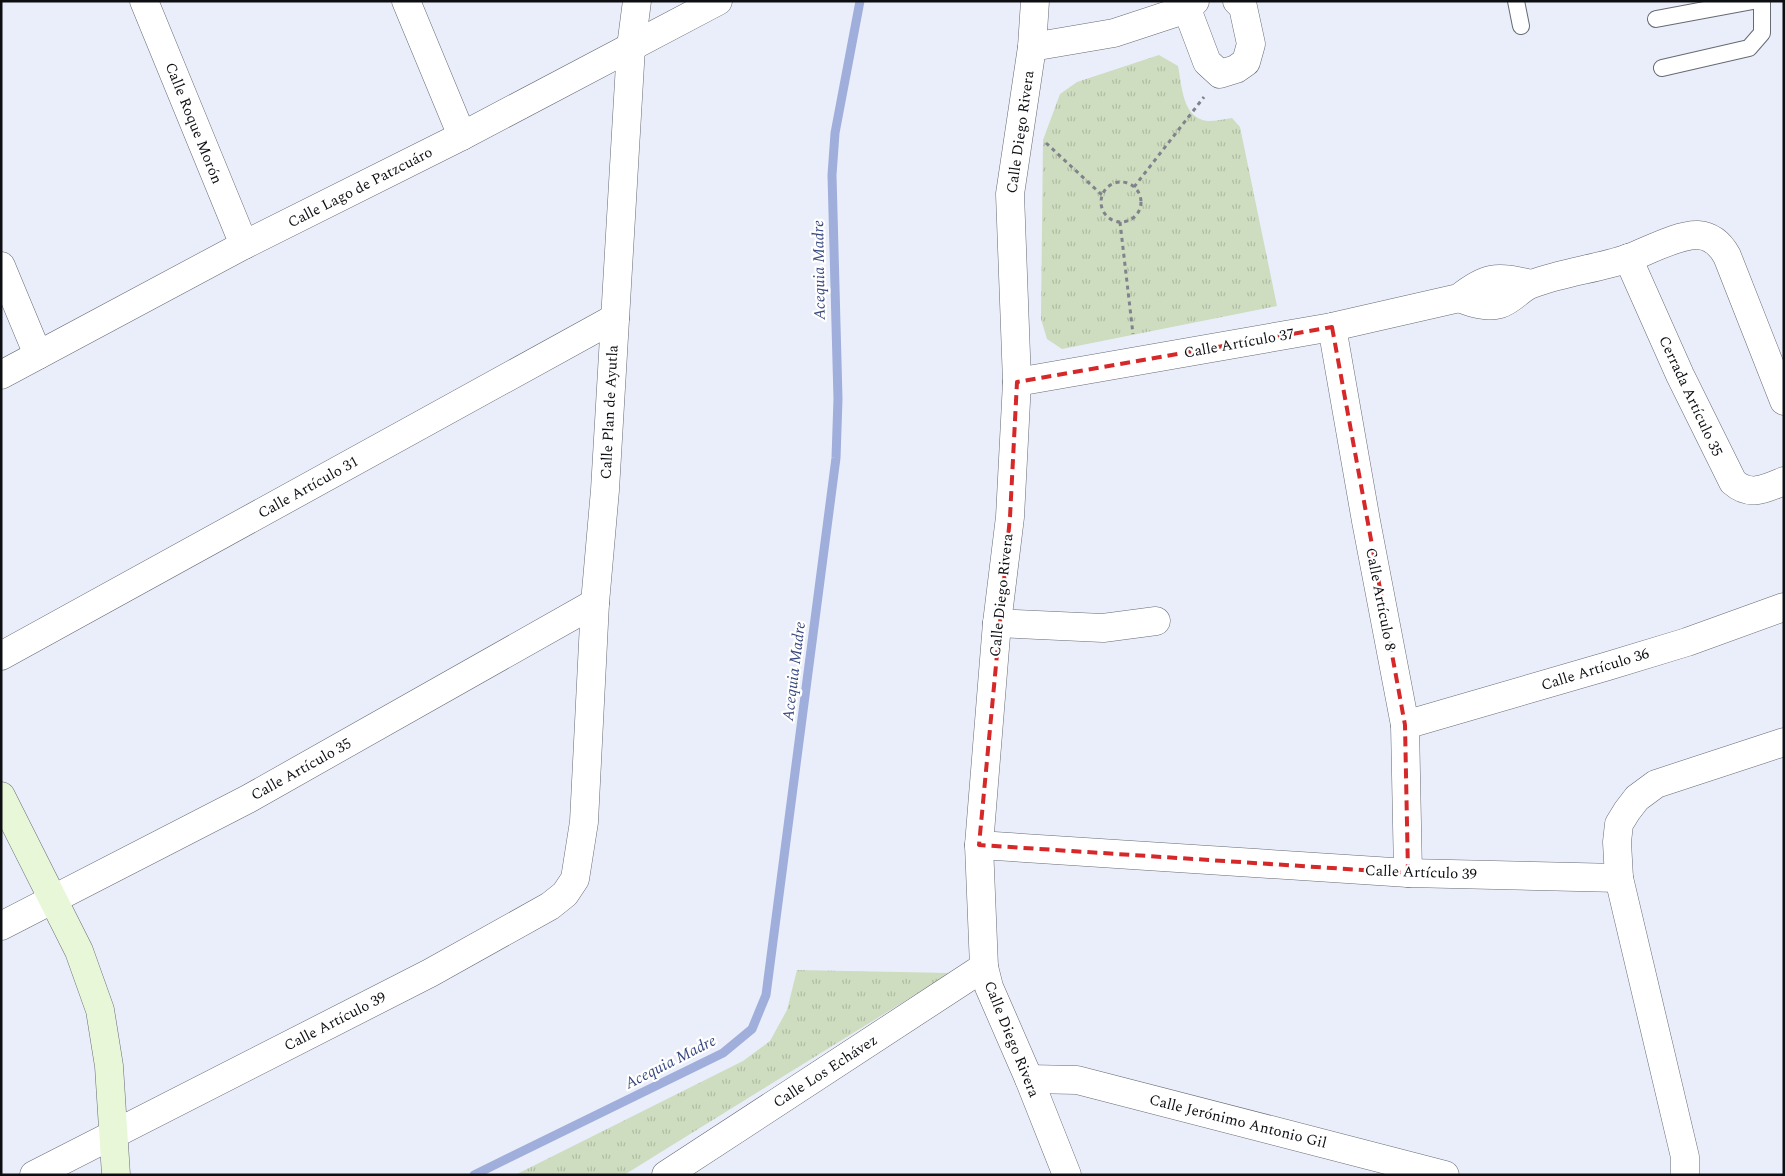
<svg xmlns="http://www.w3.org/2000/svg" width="1785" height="1176" viewBox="0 0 1785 1176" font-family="Spectral,serif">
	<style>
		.grass { fill: url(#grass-tufts) }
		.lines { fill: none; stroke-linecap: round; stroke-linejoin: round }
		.stream { stroke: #9faedb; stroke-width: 9 }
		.lane-casing { stroke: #666a74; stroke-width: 18 }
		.street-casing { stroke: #666a74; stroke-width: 29 }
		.secondary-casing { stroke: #666a74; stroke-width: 29 }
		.path { stroke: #80838b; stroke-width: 3; stroke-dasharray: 4 4; stroke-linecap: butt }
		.lane { stroke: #fff; stroke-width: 16 }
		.street { stroke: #fff; stroke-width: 28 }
		.secondary { stroke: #e9f7d9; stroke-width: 28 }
		.marked { fill: none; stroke: #d62828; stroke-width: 4; stroke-dasharray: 10 6; stroke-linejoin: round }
		.labels { text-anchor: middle; stroke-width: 4.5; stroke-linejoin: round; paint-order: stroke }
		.street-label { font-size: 15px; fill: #0d0e12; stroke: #fff }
		.water-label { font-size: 16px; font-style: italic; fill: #384880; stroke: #fff }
	</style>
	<defs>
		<pattern id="grass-tufts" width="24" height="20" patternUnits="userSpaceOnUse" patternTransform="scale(1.25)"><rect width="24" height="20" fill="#cedcbf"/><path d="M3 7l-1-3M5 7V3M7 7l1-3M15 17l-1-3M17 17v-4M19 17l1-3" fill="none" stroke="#b0bca3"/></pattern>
	</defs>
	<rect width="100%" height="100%" fill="#eaeefa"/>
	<g class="grass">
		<path d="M1159,55L1178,66C1182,85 1182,119 1208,121C1216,121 1224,119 1232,118L1240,127L1277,306L1062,349L1047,339L1041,319L1043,140L1060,94L1077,82Z"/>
		<polygon points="797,970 950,973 624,1175 515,1175 743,1061 770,1041 787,1010"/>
	</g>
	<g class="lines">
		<polyline class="stream" points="474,1175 723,1053 752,1029 766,995 836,458 838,399 832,175 835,133 860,1"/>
		<defs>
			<g id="lane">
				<polyline points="1516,1 1521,26"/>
				<polyline points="1656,19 1753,1"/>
				<polyline points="1662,68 1749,48 1762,33 1762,1"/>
			</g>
			<g id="street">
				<polyline points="144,1 244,245"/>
				<polyline points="406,1 462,136"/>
				<polyline points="1035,1 1032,47 1010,194 1017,382 1010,517 997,623 979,845 984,967 989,987 1029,1079 1067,1175"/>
				<polyline points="1195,1 1187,9 1207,62 1220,74 1236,69 1246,62 1251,44 1243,7 1237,1"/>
				<polyline points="1032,47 1114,33 1187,9"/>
				<path d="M1628,258L1680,375L1733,482C1750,497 1765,489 1784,481"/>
				<polyline points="1,266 38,355"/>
				<path d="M1459,298C1472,303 1486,308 1500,304C1513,300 1520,288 1532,284C1563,272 1597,269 1629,258C1648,251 1679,234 1698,235C1712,236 1721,245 1727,256L1784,401"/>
				<polyline points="1332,327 1366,521 1405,725 1408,873"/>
				<polyline points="1,375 244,245 462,136 718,1"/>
				<path d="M1017,382L1332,327L1459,298C1485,277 1497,275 1530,284"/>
				<polyline points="997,623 1103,628 1156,621"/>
				<polyline points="1,656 615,318"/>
				<polyline points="1405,725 1608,666 1687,642 1784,607"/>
				<polyline points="979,845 1408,873 1619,878"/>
				<polyline points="1,926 248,799 595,603"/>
				<polyline points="1029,1079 1077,1080 1445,1175"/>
				<polyline points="34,1175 430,973 550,906 565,894 575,879 584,822 595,603 605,490 631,47 637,1"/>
				<polyline points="666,1175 984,967"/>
				<polyline points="1685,1175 1685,1157 1619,878 1617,842 1619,824 1627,811 1637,798 1656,784 1784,742"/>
			</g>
			<polyline id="secondary" points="1,796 79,951 100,1010 109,1066 116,1175"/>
		</defs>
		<use href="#lane" class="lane-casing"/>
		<use href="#street" class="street-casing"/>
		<use href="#secondary" class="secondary-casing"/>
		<g class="path">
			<polyline points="1046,143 1102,195"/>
			<circle cx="1121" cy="202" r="20"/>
			<polyline points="1134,187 1204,97"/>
			<polyline points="1120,222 1133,334"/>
		</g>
		<use href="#lane" class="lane"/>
		<use href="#street" class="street"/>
		<use href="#secondary" class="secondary"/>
	</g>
	<path class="marked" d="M1332,327L1405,725L1408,873L979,845L1010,517L1017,382Z"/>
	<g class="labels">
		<g class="street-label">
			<text transform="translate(194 123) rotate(68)" y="5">Calle Roque Morón</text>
			<text transform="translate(1020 132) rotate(-82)" y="5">Calle Diego Rivera</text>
			<text transform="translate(360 187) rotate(-27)" y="5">Calle Lago de Patzcuáro</text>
			<text transform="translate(1239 343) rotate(-10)" y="5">Calle Artículo 37</text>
			<text transform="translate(1691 396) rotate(65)" y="5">Cerrada Artículo 35</text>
			<text transform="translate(609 412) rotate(-87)" y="5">Calle Plan de Ayutla</text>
			<text transform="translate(308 487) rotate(-29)" y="5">Calle Artículo 31</text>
			<text transform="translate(1001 595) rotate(-84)" y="5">Calle Diego Rivera</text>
			<text transform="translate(1381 599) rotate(79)" y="5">Calle Artículo 8</text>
			<text transform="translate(1595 669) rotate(-17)" y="5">Calle Artículo 36</text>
			<text transform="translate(301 769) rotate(-29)" y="5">Calle Artículo 35</text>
			<text transform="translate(1421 872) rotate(2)" y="5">Calle Artículo 39</text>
			<text transform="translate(335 1021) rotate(-27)" y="5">Calle Artículo 39</text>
			<text transform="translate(1012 1039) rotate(68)" y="5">Calle Diego Rivera</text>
			<text transform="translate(825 1071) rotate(-33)" y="5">Calle Los Echávez</text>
			<text transform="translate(1238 1121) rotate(14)" y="5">Calle Jerónimo Antonio Gil</text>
		</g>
		<g class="water-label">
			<text transform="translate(818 270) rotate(-91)" y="6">Acequia Madre</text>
			<text transform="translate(793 671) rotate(-83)" y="6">Acequia Madre</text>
			<text transform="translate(670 1061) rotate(-27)" y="6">Acequia Madre</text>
		</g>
	</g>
	<rect width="1785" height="1176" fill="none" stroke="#0d0e12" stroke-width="5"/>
</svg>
